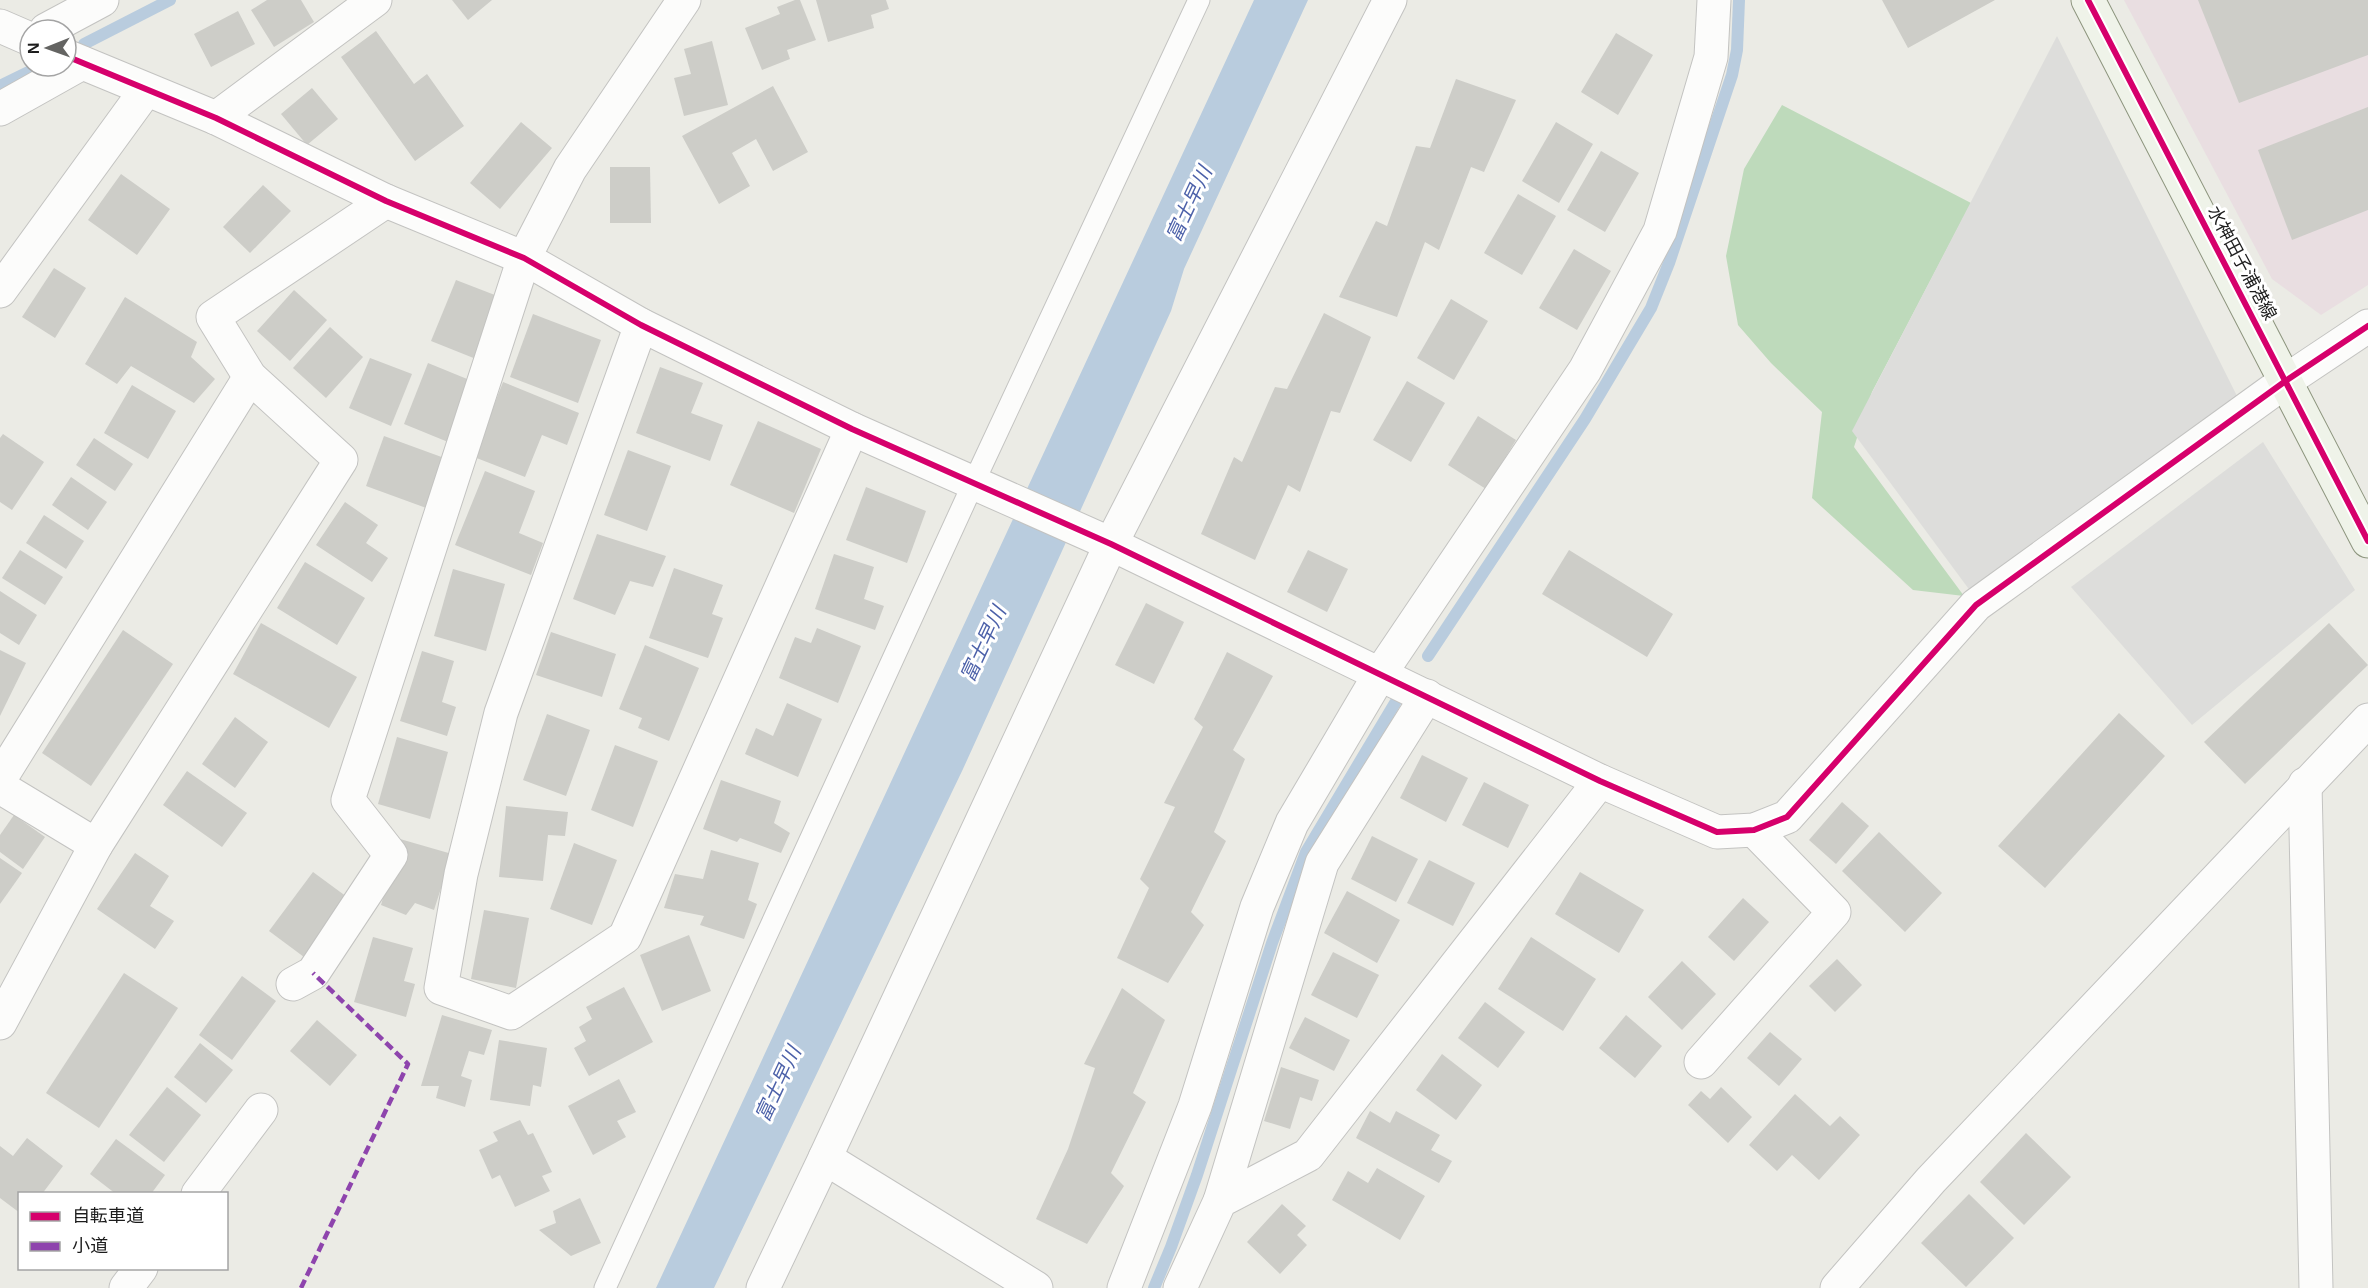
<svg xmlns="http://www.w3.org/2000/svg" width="2368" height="1288" viewBox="0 0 2368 1288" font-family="Arial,'Noto Sans JP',sans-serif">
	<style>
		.industrial { fill: #e9dee1 }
		.forest { fill: #bedabb }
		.parking { fill: #dddddb }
		.water { fill: #b9ccde }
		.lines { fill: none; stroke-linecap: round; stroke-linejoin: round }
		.stream { stroke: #b9ccde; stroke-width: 12 }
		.building { fill: #cdcdc8 }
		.service-casing { stroke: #c3c3c1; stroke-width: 23 }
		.minor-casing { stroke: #c3c3c1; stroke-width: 35 }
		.tertiary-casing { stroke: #c3c3c1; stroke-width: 35 }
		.secondary-casing { stroke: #8d957e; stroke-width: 35 }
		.service { stroke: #fcfcfb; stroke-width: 21 }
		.minor { stroke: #fcfcfb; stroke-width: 33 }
		.tertiary { stroke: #fcfcfb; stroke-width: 33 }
		.secondary { stroke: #eff3e9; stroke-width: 33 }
		.quiet { stroke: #8e44ad; stroke-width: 4.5; stroke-dasharray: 9 4.5; stroke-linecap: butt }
		.cycleway-casing { stroke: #fff; stroke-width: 10 }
		.cycleway { stroke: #d6006c; stroke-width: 6 }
		.labels { text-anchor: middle; stroke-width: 6; stroke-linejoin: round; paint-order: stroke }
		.street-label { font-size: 18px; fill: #1c1c1c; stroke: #fff }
		.water-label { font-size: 20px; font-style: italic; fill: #4c61a9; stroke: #fff }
	</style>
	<rect width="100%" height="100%" fill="#ebebe5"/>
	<polygon class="industrial" points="2124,0 2368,0 2368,285 2321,315 2272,279"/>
	<polygon class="forest" points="1782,105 1971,203 1872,392 1854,447 1964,596 1913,590 1812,498 1822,412 1771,363 1738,325 1726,256 1744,169"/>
	<g class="parking">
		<polygon points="2057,36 2241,404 1971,592 1852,431"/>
		<polygon points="2263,442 2355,590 2192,725 2071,587"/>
	</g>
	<polygon class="water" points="1254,0 1308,0 1184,269 1171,311 963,769 714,1288 656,1288"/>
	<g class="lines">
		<g class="stream">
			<polyline points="84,44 170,0"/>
			<polyline points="0,86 41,66"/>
			<polyline points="1428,656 1585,419 1651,308 1669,263 1732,75 1737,50 1739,0"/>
			<polyline points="1154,1288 1171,1247 1197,1175 1272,943 1306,852 1395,703"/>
		</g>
	</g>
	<g class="building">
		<polygon points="267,0 301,0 314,22 274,47 251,10"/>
		<polygon points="452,0 492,0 468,20"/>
		<polygon points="795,0 800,0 816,40 787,50 790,59 762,70 745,28 780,14 777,7"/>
		<polygon points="816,0 886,0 889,9 871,15 874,28 828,42"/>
		<polygon points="1882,0 1995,0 1908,48"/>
		<polygon points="2198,0 2368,0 2368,55 2239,103"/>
		<polygon points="238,11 255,44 211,67 194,34"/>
		<polygon points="376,31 414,84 427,74 464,126 415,161 341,57"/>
		<polygon points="1616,33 1653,55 1618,115 1581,92"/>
		<polygon points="712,41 728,105 684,116 674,78 691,74 684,49"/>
		<polygon points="1456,79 1516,100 1484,172 1471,167 1439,250 1425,242 1397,317 1339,297 1376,221 1387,226 1416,146 1430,148"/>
		<polygon points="773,86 808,152 773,171 756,139 732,153 750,186 719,204 682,136"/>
		<polygon points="312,88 338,119 307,145 281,114"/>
		<polygon points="2368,107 2368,210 2292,240 2258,150"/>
		<polygon points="521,122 552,148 500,209 470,183"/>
		<polygon points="1556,122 1593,144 1559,203 1522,181"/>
		<polygon points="1601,151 1639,173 1605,232 1567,210"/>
		<polygon points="610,167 650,167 651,223 610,223"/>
		<polygon points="121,174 170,209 137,255 88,220"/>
		<polygon points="263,185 291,211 250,253 223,227"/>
		<polygon points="1518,194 1556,216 1522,275 1484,253"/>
		<polygon points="1574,249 1611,271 1577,330 1539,308"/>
		<polygon points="54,268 86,288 55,338 22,317"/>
		<polygon points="456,280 500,297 476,359 431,341"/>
		<polygon points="294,290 327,320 290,361 257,331"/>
		<polygon points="125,297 197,342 191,357 215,379 194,403 131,366 117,384 85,364"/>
		<polygon points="1451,299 1488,321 1454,380 1417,358"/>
		<polygon points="1324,313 1371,337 1340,413 1331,411 1300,492 1288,485 1255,560 1201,534 1234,457 1242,462 1275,387 1287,389"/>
		<polygon points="533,314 601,340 578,403 510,377"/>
		<polygon points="330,327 363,357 326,398 293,368"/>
		<polygon points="370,358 412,374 391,426 349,408"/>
		<polygon points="428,363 472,381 448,442 404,424"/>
		<polygon points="660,367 703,383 691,413 723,425 710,461 636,433"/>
		<polygon points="1407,381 1445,403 1411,462 1373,440"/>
		<polygon points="503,382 579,413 567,445 542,435 525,477 474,457"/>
		<polygon points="132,385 176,411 148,459 104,433"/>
		<polygon points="1478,416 1516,440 1486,489 1448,465"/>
		<polygon points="758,421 821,449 794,513 730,485"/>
		<polygon points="3,434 44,462 12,510 0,502 0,438"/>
		<polygon points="384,436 447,459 429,509 366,486"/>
		<polygon points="94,438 133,464 115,491 76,465"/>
		<polygon points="628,450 671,466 647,531 604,515"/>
		<polygon points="485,471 535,491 519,533 543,543 531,575 455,545"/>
		<polygon points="71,477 107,502 88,530 52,505"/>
		<polygon points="866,487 926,511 907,563 846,540"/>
		<polygon points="345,502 378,525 366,543 388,558 372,582 316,545"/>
		<polygon points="44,515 84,541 66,569 26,543"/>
		<polygon points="597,534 666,556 653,587 630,581 615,615 573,599"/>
		<polygon points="20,550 63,577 45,605 2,578"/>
		<polygon points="1308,550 1348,569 1327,612 1287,592"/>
		<polygon points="1569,550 1673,614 1647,657 1542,594"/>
		<polygon points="834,554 874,567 864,599 884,606 875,630 815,609"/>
		<polygon points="305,562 365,598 337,645 277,608"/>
		<polygon points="674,568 723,585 712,614 723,618 708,658 649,638"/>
		<polygon points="453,569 505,584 486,651 434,636"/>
		<polygon points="0,591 37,615 19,645 0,633"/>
		<polygon points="1146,603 1184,622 1154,684 1115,665"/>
		<polygon points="261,623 357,677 329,728 233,674"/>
		<polygon points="2329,623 2368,665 2245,784 2204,742"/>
		<polygon points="817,628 861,646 838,703 779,678 795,637 811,643"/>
		<polygon points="123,630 173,664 91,786 42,753"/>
		<polygon points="551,632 616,654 602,697 536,675"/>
		<polygon points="645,645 699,668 669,741 638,728 642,718 619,709"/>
		<polygon points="0,650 26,663 0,716"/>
		<polygon points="422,651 454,661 442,702 456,707 447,736 400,721"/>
		<polygon points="1227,652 1273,676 1233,750 1245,759 1214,832 1226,841 1191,912 1204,925 1168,983 1117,958 1149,888 1140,879 1175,807 1164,803 1203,727 1194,719"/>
		<polygon points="787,703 822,719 798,777 745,754 756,728 773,736"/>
		<polygon points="2119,713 2165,756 2045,888 1998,846"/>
		<polygon points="547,714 590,730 566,796 523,780"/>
		<polygon points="235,717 268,742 235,788 202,764"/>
		<polygon points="397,737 448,752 430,819 378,804"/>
		<polygon points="615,745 658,761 633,827 591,810"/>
		<polygon points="1422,755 1468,778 1446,822 1400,798"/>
		<polygon points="187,771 247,813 222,847 163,805"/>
		<polygon points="721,780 781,801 774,823 790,833 781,853 740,838 737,842 703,829"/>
		<polygon points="1484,782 1529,805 1508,848 1462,825"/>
		<polygon points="1842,802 1869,826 1836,864 1809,840"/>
		<polygon points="506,806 568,812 565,836 548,835 543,881 499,877"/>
		<polygon points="14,815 45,837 23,869 0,852 0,835"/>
		<polygon points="1879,832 1942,893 1905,932 1842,871"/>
		<polygon points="1372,836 1418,859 1396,902 1351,879"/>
		<polygon points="400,839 452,854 434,910 415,903 406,915 381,905"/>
		<polygon points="574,843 617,860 592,925 550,909"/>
		<polygon points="711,850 759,863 748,900 757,904 744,939 700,925 704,916 664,908 675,874 703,879"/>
		<polygon points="135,853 169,876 150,906 174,921 155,949 97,909"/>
		<polygon points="0,858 22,873 0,904"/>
		<polygon points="1429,860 1475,883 1453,926 1407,903"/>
		<polygon points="313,872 347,897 304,957 269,931"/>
		<polygon points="1580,872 1644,910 1619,953 1555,914"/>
		<polygon points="1347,891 1400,920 1377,963 1324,933"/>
		<polygon points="1743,898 1769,922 1734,961 1708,937"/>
		<polygon points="484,910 529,918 516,988 471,979"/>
		<polygon points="689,935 711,991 662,1011 640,955"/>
		<polygon points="373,937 413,948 404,981 415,984 406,1017 354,1002"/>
		<polygon points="1531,937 1596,979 1563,1031 1498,989"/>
		<polygon points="1333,952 1379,975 1357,1018 1311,995"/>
		<polygon points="1837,959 1862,985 1835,1012 1809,986"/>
		<polygon points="1682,961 1716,994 1682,1030 1648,997"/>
		<polygon points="124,973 178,1008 99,1128 46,1093"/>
		<polygon points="242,976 276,1001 232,1060 199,1035"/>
		<polygon points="624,987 653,1042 589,1076 574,1048 586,1041 579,1027 592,1019 586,1007"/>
		<polygon points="1122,988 1165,1020 1133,1093 1146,1102 1111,1173 1124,1186 1087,1244 1036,1219 1068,1149 1095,1068 1084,1064"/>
		<polygon points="1485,1002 1525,1032 1498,1068 1458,1038"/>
		<polygon points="442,1015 492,1030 484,1055 469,1051 461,1076 472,1080 465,1107 436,1098 439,1086 421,1086"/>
		<polygon points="1626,1015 1662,1046 1635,1078 1599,1048"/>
		<polygon points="1305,1017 1350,1040 1334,1071 1289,1048"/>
		<polygon points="317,1020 357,1055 330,1086 290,1051"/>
		<polygon points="1770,1032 1802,1059 1779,1086 1747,1058"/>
		<polygon points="499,1040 547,1048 541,1087 533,1085 530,1106 490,1100"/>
		<polygon points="200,1043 233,1070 206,1103 174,1077"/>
		<polygon points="1442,1054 1482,1085 1456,1120 1416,1090"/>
		<polygon points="1281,1067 1319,1080 1312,1101 1300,1097 1290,1129 1264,1121"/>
		<polygon points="619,1079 636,1112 617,1121 626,1137 593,1155 568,1106"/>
		<polygon points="167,1087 201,1115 164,1162 129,1135"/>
		<polygon points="1721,1087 1752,1117 1728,1143 1688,1105 1701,1091 1710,1099"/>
		<polygon points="1795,1094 1830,1126 1840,1116 1860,1135 1819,1180 1792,1155 1777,1171 1749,1145"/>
		<polygon points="1370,1111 1390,1123 1396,1111 1440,1135 1431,1150 1452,1161 1439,1183 1356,1138"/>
		<polygon points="520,1120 528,1135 533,1133 552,1172 542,1176 550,1191 515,1207 500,1175 492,1179 479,1150 498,1141 493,1132"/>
		<polygon points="2026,1133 2071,1177 2024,1225 1980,1182"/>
		<polygon points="27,1138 63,1166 42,1194 20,1194 20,1213 0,1198 0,1146 13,1156"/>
		<polygon points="116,1139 165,1175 151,1194 116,1194 90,1174"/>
		<polygon points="1377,1168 1425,1196 1400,1240 1332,1200 1348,1171 1368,1183"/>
		<polygon points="1969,1194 2014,1238 1966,1287 1921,1243"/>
		<polygon points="580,1198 601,1243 571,1256 539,1230 556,1223 553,1211"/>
		<polygon points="1282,1204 1306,1226 1297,1235 1307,1245 1280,1274 1247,1242"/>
	</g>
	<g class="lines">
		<defs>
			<polyline id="service" points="605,1288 973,484 1199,0"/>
			<g id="minor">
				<polyline points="0,26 30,39"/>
				<polyline points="46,30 102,0"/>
				<polyline points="66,56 216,118 386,201 524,258 641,325 852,429 1111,544 1600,781 1717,832 1754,830 1787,817 1976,605 2287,380"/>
				<polyline points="0,109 82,63"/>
				<polyline points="216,118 375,0"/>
				<polyline points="0,291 146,90"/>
				<polyline points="641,325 501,713 461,874 441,988 511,1013 625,937 852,429"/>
				<polyline points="0,779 250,377"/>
				<polyline points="2305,784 2316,1288"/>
				<polyline points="0,787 96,845 0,1023"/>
				<polyline points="96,845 341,460 250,377 213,317 386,201"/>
				<polyline points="293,984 313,973 391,855 348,800 524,258 570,169 684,0"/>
				<polyline points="1701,1062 1834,912 1754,830"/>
				<polyline points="198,1194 261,1110"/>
				<polyline points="1220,1201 1322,863 1427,696"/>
				<polyline points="126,1288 141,1268"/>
				<polyline points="763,1288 825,1158"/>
				<polyline points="1036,1288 825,1158 1111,544 1390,0"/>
				<polyline points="1124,1288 1195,1106 1257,907 1292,823 1380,674 1585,370 1660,231 1711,57 1714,0"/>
				<polyline points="1180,1288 1220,1201 1308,1155 1600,781"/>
				<polyline points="1837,1288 1931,1180 2368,720"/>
			</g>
			<polyline id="tertiary" points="2287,380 2368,326"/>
			<polyline id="secondary" points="2088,0 2368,541"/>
		</defs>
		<use href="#service" class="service-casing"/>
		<use href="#minor" class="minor-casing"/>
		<use href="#tertiary" class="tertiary-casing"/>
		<use href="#secondary" class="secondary-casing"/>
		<use href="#service" class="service"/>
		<use href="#minor" class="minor"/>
		<use href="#tertiary" class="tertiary"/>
		<use href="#secondary" class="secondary"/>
		<polyline class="quiet" points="301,1288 408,1064 313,973"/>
		<defs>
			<g id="cycleway">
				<polyline points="2088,0 2368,541"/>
				<polyline points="66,56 216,118 386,201 524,258 641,325 852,429 1111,544 1600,781 1717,832 1754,830 1787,817 1976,605 2287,380 2368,326"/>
			</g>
		</defs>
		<use href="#cycleway" class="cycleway-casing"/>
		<use href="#cycleway" class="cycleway"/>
	</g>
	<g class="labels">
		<g class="street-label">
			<text transform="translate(2242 263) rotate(62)" y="6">水神田子浦港線</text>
		</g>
		<g class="water-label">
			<text transform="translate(1189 204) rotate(-65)" y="7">富士早川</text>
			<text transform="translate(983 644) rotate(-65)" y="7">富士早川</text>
			<text transform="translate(778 1084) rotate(-65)" y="7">富士早川</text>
		</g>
	</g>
	<rect x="18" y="1192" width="210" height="78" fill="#ffffff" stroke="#a4a4a4" stroke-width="1.5"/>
	<rect x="30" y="1212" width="30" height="9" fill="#d6006c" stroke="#a4a4a4" stroke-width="1.5"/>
	<text x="72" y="1222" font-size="18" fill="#1c1c1c">自転車道</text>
	<rect x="30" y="1242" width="30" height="9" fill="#8e44ad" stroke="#a4a4a4" stroke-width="1.5"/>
	<text x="72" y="1252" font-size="18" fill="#1c1c1c">小道</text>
	<g transform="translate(48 48) rotate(269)"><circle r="28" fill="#ffffff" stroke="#a4a4a4" stroke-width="1.5"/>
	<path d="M0-4.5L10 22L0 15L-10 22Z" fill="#646462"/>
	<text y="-9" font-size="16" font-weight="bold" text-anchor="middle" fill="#1c1c1c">N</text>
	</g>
</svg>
